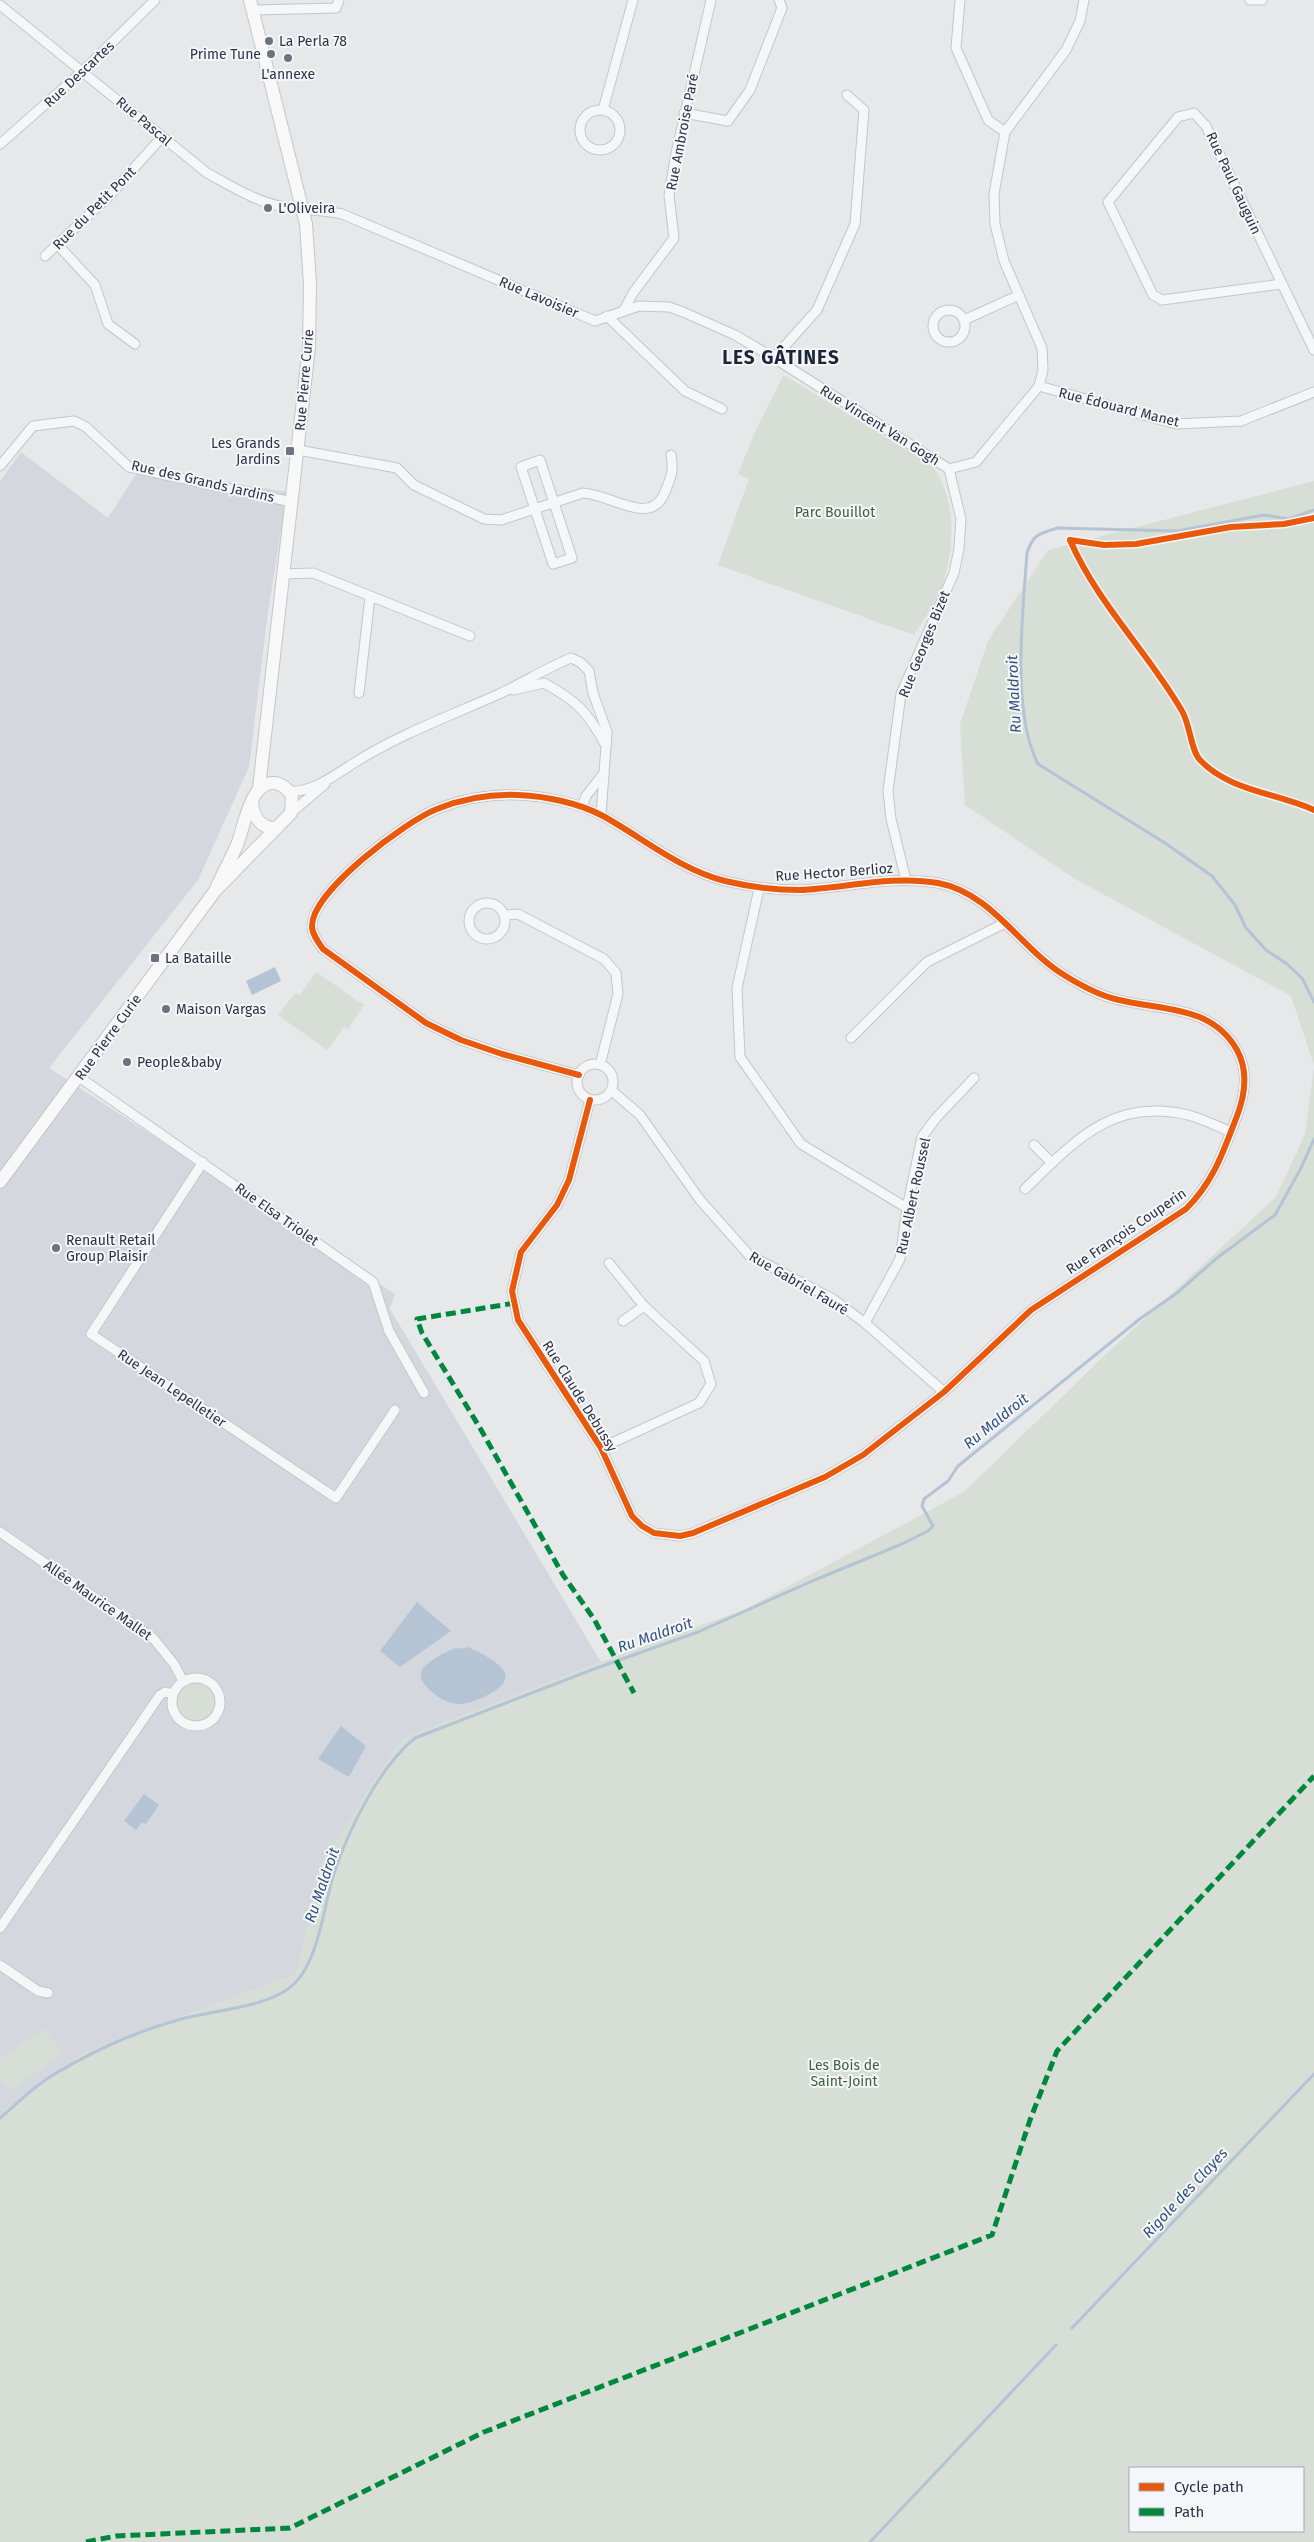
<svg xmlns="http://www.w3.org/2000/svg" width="1314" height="2542" viewBox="0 0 1314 2542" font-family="'Fira Sans',sans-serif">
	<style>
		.built { fill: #d4d7dd }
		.green { fill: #d6ded6; fill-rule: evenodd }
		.water { fill: #b4c4d5 }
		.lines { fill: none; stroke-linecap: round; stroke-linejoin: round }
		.stream { stroke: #b4c4d5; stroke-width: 3 }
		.street-casing { stroke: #c4c6c8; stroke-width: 11 }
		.secondary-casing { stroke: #c4c6c8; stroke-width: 14 }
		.street { stroke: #f5f6f7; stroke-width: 9 }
		.secondary { stroke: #f8f8f8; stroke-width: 12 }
		.quiet { stroke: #00873e; stroke-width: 5; stroke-dasharray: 10 5; stroke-linecap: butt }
		.cycleway-casing { stroke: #f4f6f9; stroke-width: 9 }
		.cycleway { stroke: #e8590c; stroke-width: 6 }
		.poi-dot { fill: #6c737f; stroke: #f4f6f9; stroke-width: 2 }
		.labels { text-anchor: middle; stroke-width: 4; stroke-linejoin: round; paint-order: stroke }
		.poi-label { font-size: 14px; fill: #2b3445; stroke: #f4f6f9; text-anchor: start }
		.street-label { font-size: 14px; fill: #2b3445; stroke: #f4f6f9 }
		.park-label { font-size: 14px; fill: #3f6138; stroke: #f4f6f9 }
		.water-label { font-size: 15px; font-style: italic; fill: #34527a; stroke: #f4f6f9 }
		.district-label { font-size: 19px; font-weight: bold; letter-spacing: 1px; fill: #1d2536; stroke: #f4f6f9 }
	</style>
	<rect width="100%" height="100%" fill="#e6e8ea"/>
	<polygon class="built" points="21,452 108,518 140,468 287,492 267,619 249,767 198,880 49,1068 395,1294 390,1309 601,1662 402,1739 322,1863 296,1974 83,2054 0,2115 0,481"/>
	<g class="green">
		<path d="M784,375L931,465C958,498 955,551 941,589C935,605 922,621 914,635L718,565L749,479L738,474L756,430Z"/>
		<polygon points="1314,481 1314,1065 1291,996 1077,880 965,805 960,724 988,641 1048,550"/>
		<polygon points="316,972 364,1005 348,1029 344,1027 327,1050 278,1015 295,993 300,995"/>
		<path d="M1314,1068V2542H0V2115L83,2054L296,1974L322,1863L402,1739L601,1662L746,1609L964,1492L1103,1357L1276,1197L1305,1134ZM1130,2468H1303V2531H1130Z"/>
		<circle cx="196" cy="1702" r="19"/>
		<polygon points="45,2028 63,2055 9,2091 0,2077 0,2058"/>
	</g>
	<g class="water">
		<polygon points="275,967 281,981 252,995 246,981"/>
		<polygon points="417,1602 451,1631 400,1667 380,1651"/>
		<path d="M467,1647C477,1651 501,1662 505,1673C511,1689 469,1705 458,1704C446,1704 429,1692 423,1682C419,1676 421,1669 426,1665C433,1659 445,1652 453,1649C458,1647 462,1650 467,1647Z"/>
		<polygon points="341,1726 366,1746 349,1777 318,1759"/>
		<polygon points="144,1794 159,1805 146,1824 142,1822 136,1830 124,1821"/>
	</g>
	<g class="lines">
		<g class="stream">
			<path d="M1314,510L1289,519L1264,515L1177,531L1058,528C1040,533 1033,534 1027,553C1023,611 1011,712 1038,764L1165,843L1212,876L1235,905L1246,928L1266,950L1287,964L1302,978L1314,1002"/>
			<path d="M0,2118C17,2104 34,2086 53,2075C91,2052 135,2032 178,2020C212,2010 271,2008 295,1983C319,1959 324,1905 334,1873C349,1829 379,1767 415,1738L594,1669L698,1632L810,1582L902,1544L928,1531L933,1526L922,1506L924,1499L948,1481L958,1466L1141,1318L1177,1293L1217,1258L1275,1215L1301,1168L1314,1139"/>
			<polyline points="1072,2328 1314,2074"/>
			<polyline points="870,2542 1056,2345"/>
		</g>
		<defs>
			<g id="street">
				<polyline points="960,0 956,48 988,120 1005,132"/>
				<polyline points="1250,0 1262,0"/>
				<path d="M0,5L207,173C231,186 258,203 285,207C304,210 323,210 342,214L595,321L639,306L669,307L683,312L735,335L774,358L949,469L976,462L1039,386L1043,370L1042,348L1004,261L995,224L994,194L1005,132L1066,50L1080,21L1084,0"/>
				<polyline points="252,10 336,8 339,0"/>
				<polyline points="603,110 633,0"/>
				<circle cx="600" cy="130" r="20"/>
				<polyline points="684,113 728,121 750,90 782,8 779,0"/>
				<polyline points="0,144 83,71 155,0"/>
				<polyline points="57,244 95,285 108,324 135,344"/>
				<polyline points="45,256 108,197 162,137"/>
				<polyline points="1281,284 1162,300 1153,295 1108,202 1178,117 1194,113 1206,126 1314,350"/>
				<circle cx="949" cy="326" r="16"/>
				<polyline points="624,310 633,293 674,238 669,195 676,153 711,0"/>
				<polyline points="607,316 685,391 722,409"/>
				<polyline points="964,320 1019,295"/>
				<polyline points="774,358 817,310 855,224 864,110 847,95"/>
				<polyline points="1039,386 1176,424 1241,421 1314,392"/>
				<path d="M298,450L397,468L414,485L484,519L501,520L583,493C611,494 651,528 665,492C671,477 674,472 671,455"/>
				<polygon points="540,460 572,558 553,564 521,467"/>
				<polyline points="0,466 33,426 74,421 86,427 129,467 292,502"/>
				<polyline points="283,574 313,573 470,636"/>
				<path d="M513,690L544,683C577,701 588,712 606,746"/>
				<polyline points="359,693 370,597"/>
				<path d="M289,791C310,794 337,774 354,763C400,734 450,716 499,694C523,683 546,668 571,658L580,662L589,671L593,693L607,732L601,815"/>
				<polyline points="582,806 586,796 604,773"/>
				<polyline points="291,813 325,784"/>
				<polyline points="906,880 891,819 888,791 901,694 954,573 959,549 961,519 949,469"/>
				<polyline points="759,889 737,988 740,1057 801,1144 907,1208"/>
				<circle cx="487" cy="921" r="18"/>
				<polyline points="505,915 518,914 604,959 616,973 618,994 600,1065"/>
				<polyline points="851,1038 927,962 1005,923"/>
				<circle cx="595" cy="1082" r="18"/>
				<path d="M579,1075L502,1054L461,1040L426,1023L323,949C318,942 312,934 312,926C312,891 406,821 437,809C462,799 491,794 518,795C545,796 579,803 603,816C643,838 679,869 725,881C750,887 774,890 800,890C845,888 892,875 938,883C992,893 1020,948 1064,975C1080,985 1096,994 1115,999C1160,1011 1211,1004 1237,1050C1249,1072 1245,1095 1237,1116C1223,1152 1214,1181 1186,1209L1031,1310L944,1392L863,1455L825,1477L693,1533L680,1536L654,1533L642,1526L632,1516L601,1448L518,1320L512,1291L521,1252L557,1205L569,1180L590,1100"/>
				<polyline points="79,1077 373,1282 389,1331 424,1393"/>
				<polyline points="611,1090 640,1115 700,1200 749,1255 833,1299 865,1323 944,1392"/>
				<polyline points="1034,1145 1052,1163"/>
				<polyline points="203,1162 91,1334 336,1498 395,1410"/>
				<path d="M1025,1189C1074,1142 1112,1097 1188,1115C1203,1119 1217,1126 1231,1132"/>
				<polyline points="623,1321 644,1306"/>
				<polyline points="865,1323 900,1259 907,1208 922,1137 936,1118 974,1078"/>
				<polyline points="601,1448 699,1403 711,1384 704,1361 644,1306 609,1263"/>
				<polyline points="0,1532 153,1638 174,1664 183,1681"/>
				<circle cx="196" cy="1702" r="24"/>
				<polyline points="0,1928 160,1695 165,1692 173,1694"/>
				<polyline points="0,1965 38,1991 48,1993"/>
			</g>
			<g id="secondary">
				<polyline points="250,0 306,224 310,284 309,347 259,788"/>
				<path d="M252,802C253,817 261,829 277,828"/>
				<path d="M0,1182L215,891L291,813L292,796C288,789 283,784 274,783C250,781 244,828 237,845C230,861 222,875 215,891"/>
			</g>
		</defs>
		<use href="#street" class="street-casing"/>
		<use href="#secondary" class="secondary-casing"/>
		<use href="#street" class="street"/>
		<use href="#secondary" class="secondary"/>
		<g class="quiet">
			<polyline points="515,1303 417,1319 422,1333 480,1428 563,1575 594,1619 634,1693"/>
			<polyline points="86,2542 116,2536 290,2528 484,2432 992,2235 1030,2120 1057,2051 1314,1776"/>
		</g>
		<defs>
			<g id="cycleway">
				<path d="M1070,540C1097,603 1148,652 1182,711C1190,724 1191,751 1200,760C1229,791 1277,793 1314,810"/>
				<polyline points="1070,540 1104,545 1136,544 1231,527 1284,524 1314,518"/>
				<path d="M579,1075L502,1054L461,1040L426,1023L323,949C318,942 312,934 312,926C312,891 406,821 437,809C462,799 491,794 518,795C545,796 579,803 603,816C643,838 679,869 725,881C750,887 774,890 800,890C845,888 892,875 938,883C992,893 1020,948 1064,975C1080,985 1096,994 1115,999C1160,1011 1211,1004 1237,1050C1249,1072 1245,1095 1237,1116C1223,1152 1214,1181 1186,1209L1031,1310L944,1392L863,1455L825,1477L693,1533L680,1536L654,1533L642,1526L632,1516L601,1448L518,1320L512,1291L521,1252L557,1205L569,1180L590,1100"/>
			</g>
		</defs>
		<use href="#cycleway" class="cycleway-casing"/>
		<use href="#cycleway" class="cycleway"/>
	</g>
	<g class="poi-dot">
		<circle cx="269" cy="41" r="5"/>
		<circle cx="271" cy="54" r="5"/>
		<circle cx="288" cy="58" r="5"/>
		<circle cx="268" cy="208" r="5"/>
		<rect x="285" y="446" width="10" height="10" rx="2.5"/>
		<rect x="150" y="953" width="10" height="10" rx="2.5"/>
		<circle cx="166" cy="1009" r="5"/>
		<circle cx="127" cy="1062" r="5"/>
		<circle cx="56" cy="1248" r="5"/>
	</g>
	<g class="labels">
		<g class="poi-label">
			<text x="279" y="46">La Perla 78</text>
			<text x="261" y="59" text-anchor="end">Prime Tune</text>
			<text x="288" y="79" text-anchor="middle">L'annexe</text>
			<text x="278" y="213">L'Oliveira</text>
			<text x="280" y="448" text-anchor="end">Les Grands<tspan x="280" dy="16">Jardins</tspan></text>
			<text x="165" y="963">La Bataille</text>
			<text x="176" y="1014">Maison Vargas</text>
			<text x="137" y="1067">People&amp;baby</text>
			<text x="66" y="1245">Renault Retail<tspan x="66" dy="16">Group Plaisir</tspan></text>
		</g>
		<g class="street-label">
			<text transform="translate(79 74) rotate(-43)" y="5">Rue Descartes</text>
			<text transform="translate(144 121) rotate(40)" y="5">Rue Pascal</text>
			<text transform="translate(682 132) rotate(-79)" y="5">Rue Ambroise Paré</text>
			<text transform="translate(1234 183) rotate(65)" y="5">Rue Paul Gauguin</text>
			<text transform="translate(94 208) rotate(-45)" y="5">Rue du Petit Pont</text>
			<text transform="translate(539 297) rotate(23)" y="5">Rue Lavoisier</text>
			<text transform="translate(304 380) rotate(-85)" y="5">Rue Pierre Curie</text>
			<text transform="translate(1119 407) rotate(14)" y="5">Rue Édouard Manet</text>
			<text transform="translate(880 425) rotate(32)" y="5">Rue Vincent Van Gogh</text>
			<text transform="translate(203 481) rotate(13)" y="5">Rue des Grands Jardins</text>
			<text transform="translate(924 644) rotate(-68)" y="5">Rue Georges Bizet</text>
			<text transform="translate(834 872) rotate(-4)" y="5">Rue Hector Berlioz</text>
			<text transform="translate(108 1037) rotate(-54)" y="5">Rue Pierre Curie</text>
			<text transform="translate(913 1196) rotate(-78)" y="5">Rue Albert Roussel</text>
			<text transform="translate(277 1214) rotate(35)" y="5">Rue Elsa Triolet</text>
			<text transform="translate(1126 1231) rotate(-34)" y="5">Rue François Couperin</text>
			<text transform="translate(799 1283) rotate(30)" y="5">Rue Gabriel Fauré</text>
			<text transform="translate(172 1388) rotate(34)" y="5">Rue Jean Lepelletier</text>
			<text transform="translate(580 1396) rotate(58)" y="5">Rue Claude Debussy</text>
			<text transform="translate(98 1600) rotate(35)" y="5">Allée Maurice Mallet</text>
		</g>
		<g class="park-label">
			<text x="835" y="517">Parc Bouillot</text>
			<text x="844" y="2070">Les Bois de<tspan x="844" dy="16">Saint-Joint</tspan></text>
		</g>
		<g class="water-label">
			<text transform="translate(1014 694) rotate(-93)" y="5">Ru Maldroit</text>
			<text transform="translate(996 1421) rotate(-39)" y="5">Ru Maldroit</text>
			<text transform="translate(655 1635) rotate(-19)" y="5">Ru Maldroit</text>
			<text transform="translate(322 1885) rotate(-71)" y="5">Ru Maldroit</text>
			<text transform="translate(1185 2193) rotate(-47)" y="5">Rigole des Clayes</text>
		</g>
		<g class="district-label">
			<text x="781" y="364">LES GÂTINES</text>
		</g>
	</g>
	<rect x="1129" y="2467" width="175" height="65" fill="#f4f6f9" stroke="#a4a8b1"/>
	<rect x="1139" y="2483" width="25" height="8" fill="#e8590c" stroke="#a4a8b1"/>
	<text x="1174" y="2492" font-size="15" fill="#2b3445">Cycle path</text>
	<rect x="1139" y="2508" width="25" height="8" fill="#00873e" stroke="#a4a8b1"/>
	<text x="1174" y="2517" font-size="15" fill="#2b3445">Path</text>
</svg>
